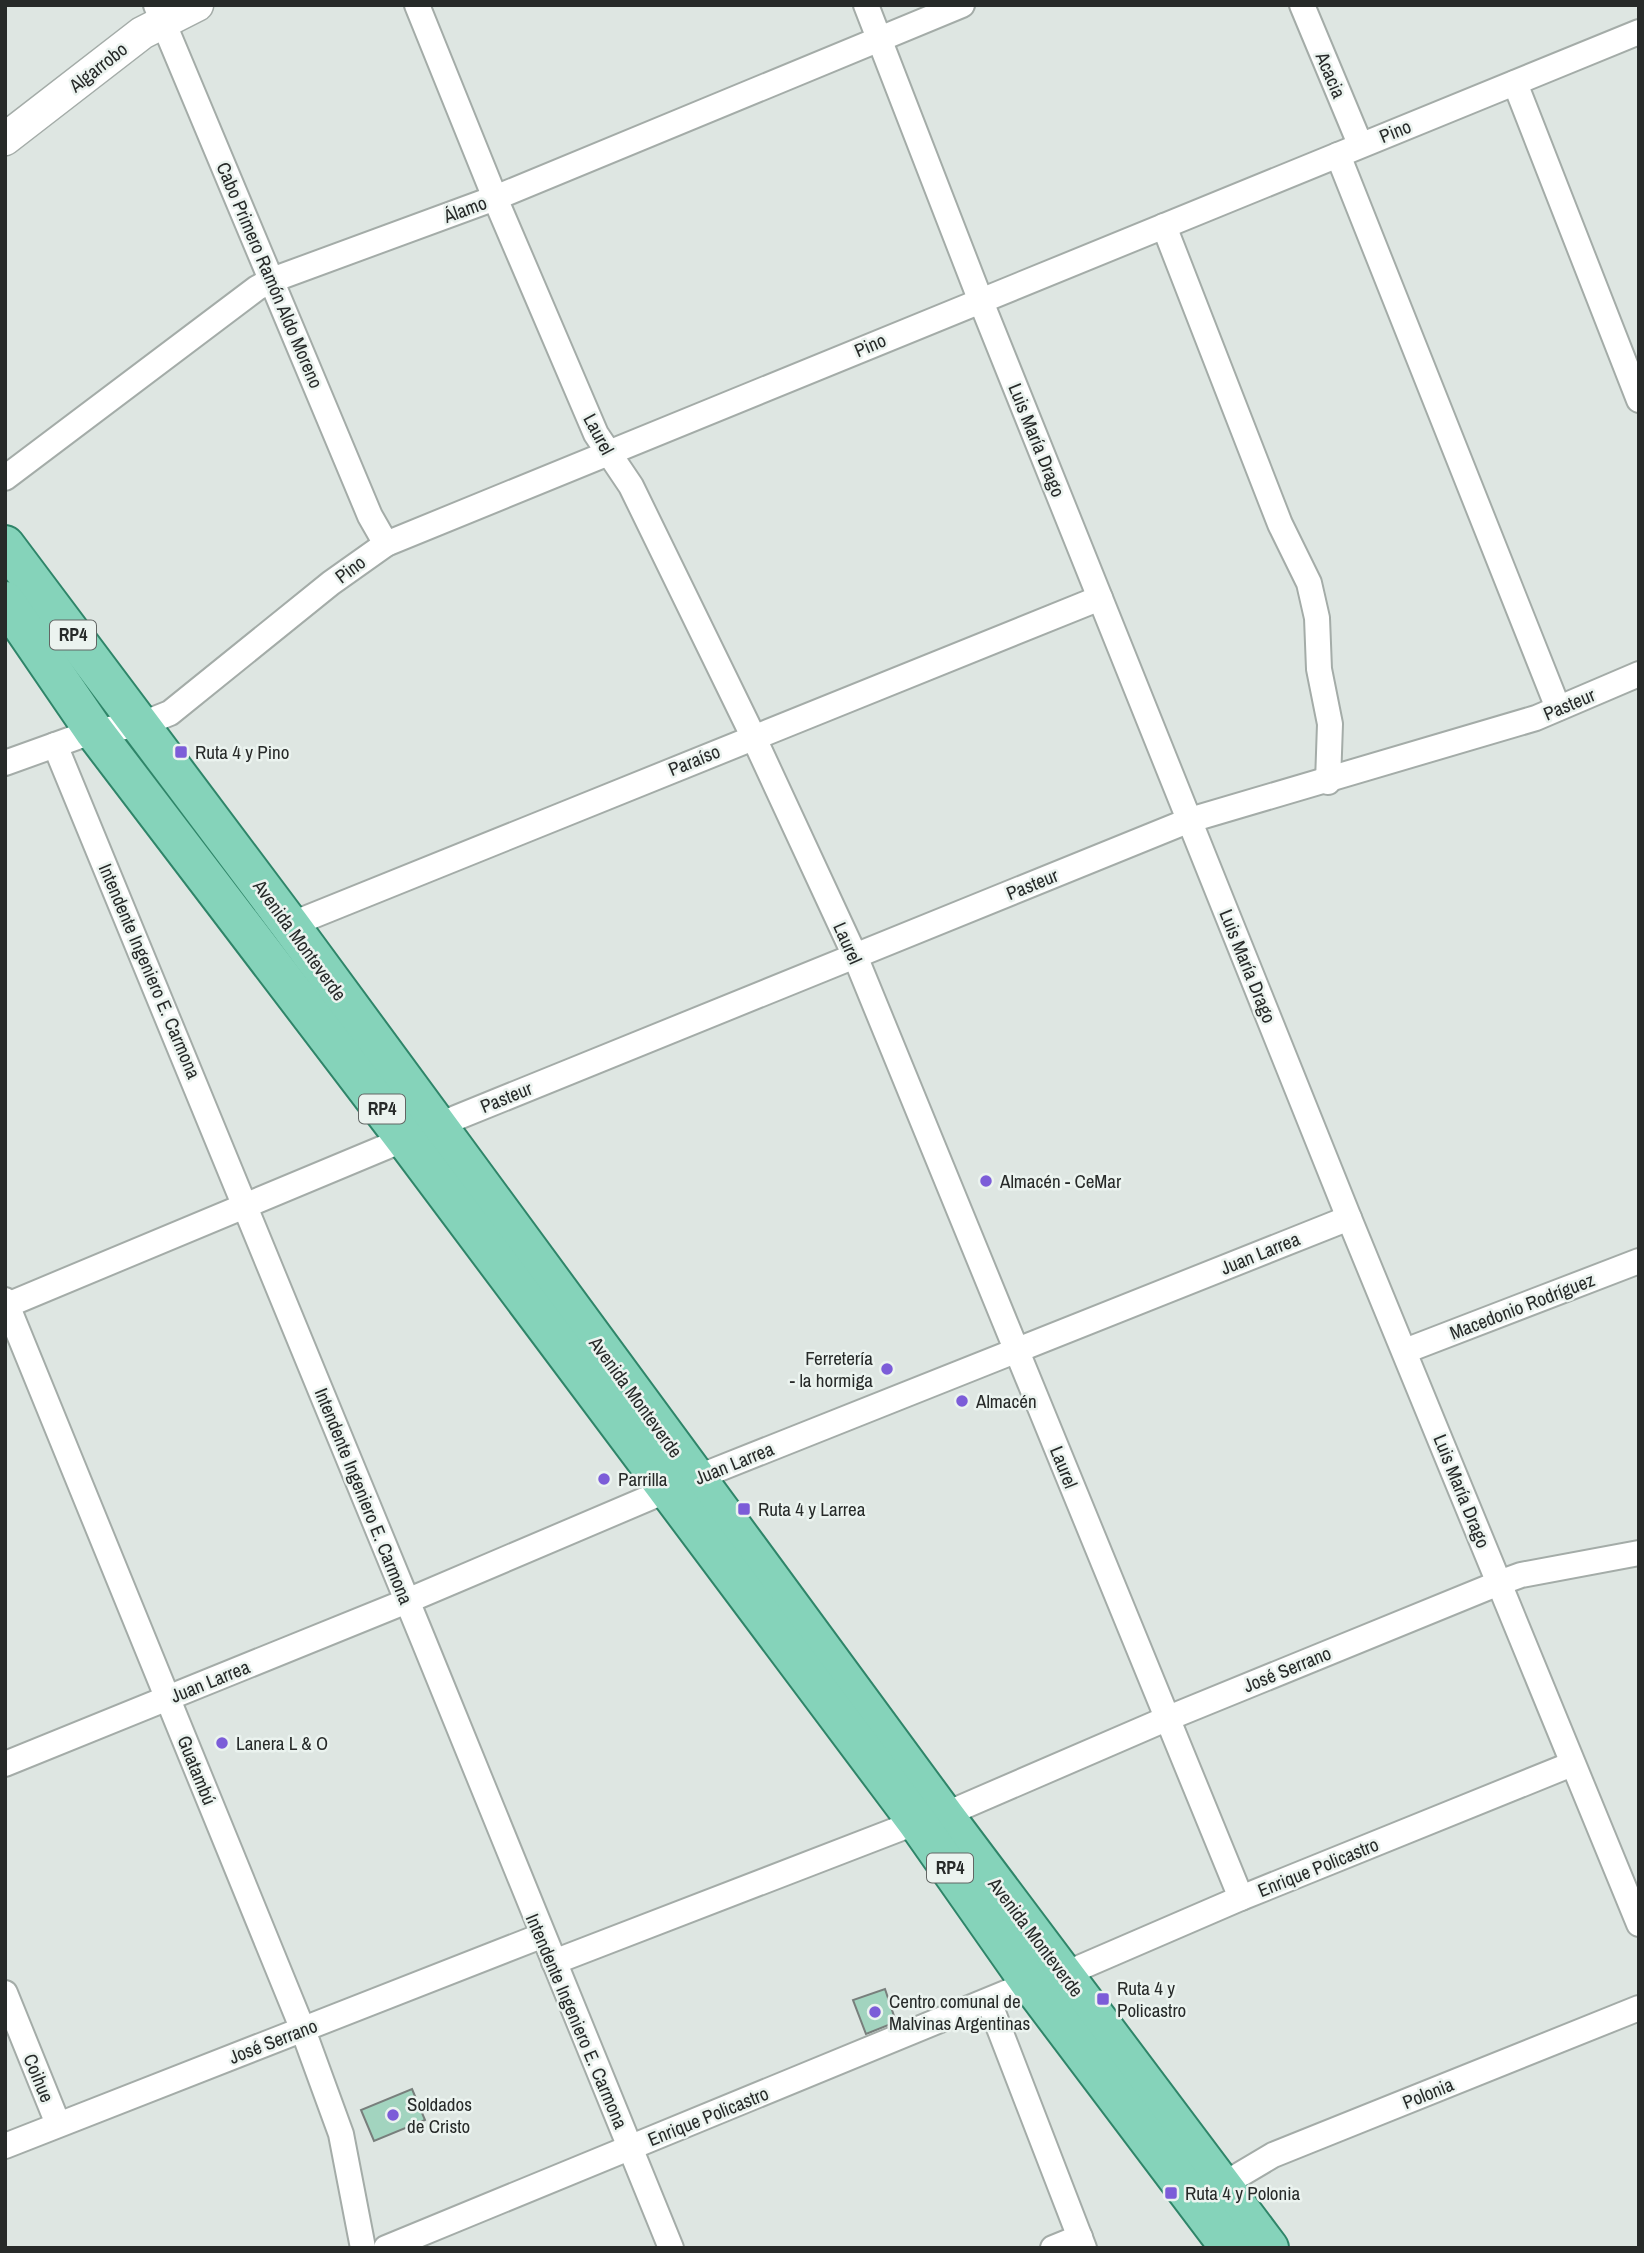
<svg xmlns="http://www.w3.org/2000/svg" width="1644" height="2253" viewBox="0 0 1644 2253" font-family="'Archivo Narrow',sans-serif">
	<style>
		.building { fill: #a2d4bf; stroke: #787f7c; stroke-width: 2 }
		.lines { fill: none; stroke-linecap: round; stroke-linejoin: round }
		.minor-casing { stroke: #a4aca8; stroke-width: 28 }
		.tertiary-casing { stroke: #a4aca8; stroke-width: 35 }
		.primary-casing { stroke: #2f8569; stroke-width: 42 }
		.minor { stroke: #fff; stroke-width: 24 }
		.tertiary { stroke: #fff; stroke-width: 32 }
		.primary { stroke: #85d3ba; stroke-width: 38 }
		.poi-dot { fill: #7c5dd8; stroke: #ebf3ef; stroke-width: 2.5 }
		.labels { text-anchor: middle; stroke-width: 5; stroke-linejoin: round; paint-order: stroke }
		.shield { fill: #ebf3ef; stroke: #626664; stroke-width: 2 }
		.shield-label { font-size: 18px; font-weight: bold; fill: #272a29 }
		.street-label { font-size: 19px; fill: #272a29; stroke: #ebf3ef }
		.poi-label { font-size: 19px; fill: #272a29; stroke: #ebf3ef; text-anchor: start }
	</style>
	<rect width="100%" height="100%" fill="#dee6e2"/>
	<g class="building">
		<polygon points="885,1989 896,2022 866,2034 853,2000"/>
		<polygon points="412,2089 425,2120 374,2141 361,2110"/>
	</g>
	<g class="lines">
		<defs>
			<g id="minor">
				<polyline points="156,5 370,516 386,544"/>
				<polyline points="417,5 495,198 596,434 631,486 753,736 855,956 1241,1898"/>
				<polyline points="866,5 980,299 1349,1218 1639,1924"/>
				<polyline points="1302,5 1360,144"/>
				<polyline points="1515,83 1639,400"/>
				<polyline points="1338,155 1558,708"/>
				<polyline points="1164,226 1280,524 1309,583 1317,618 1319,669 1330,724 1328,782"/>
				<polyline points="5,478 257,288 272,280 495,198 962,5"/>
				<path d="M55,745C264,1244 466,1747 671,2248"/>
				<polyline points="5,763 94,731 140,725 170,713 331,583 386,544 1639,32"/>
				<polyline points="290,925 1100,598"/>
				<polyline points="436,1126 1190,820 1536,718 1639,674"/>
				<polyline points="5,1300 303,2030 341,2134 363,2248"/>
				<polyline points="5,1306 405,1139"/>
				<polyline points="1405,1351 1639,1261"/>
				<polyline points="5,1764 407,1601 696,1478 1349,1218"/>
				<polyline points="944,1815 1166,1719 1499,1583 1521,1575 1639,1553"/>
				<polyline points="554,1962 917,1822"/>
				<polyline points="1065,1974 1241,1898 1572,1764"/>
				<polyline points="5,1993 58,2124"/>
				<polyline points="989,2002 1084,2248"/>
				<polyline points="5,2146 541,1936"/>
				<polyline points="1209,2193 1273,2155 1639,2008"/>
				<polyline points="386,2248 1030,1983"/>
				<polyline points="1053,2248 1080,2237"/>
			</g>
			<polyline id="tertiary" points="5,139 142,33 197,5"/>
			<g id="primary">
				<polyline points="5,545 290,925 944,1815 1269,2248"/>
				<polyline points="5,601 94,731 405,1139 917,1822 1030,1983 1230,2248"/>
			</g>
		</defs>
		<use href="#minor" class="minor-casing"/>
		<use href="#tertiary" class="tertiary-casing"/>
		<use href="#primary" class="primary-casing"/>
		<use href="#minor" class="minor"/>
		<use href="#tertiary" class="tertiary"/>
		<use href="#primary" class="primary"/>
	</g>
	<g class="poi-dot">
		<rect x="174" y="745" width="14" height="14" rx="3.5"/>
		<circle cx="986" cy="1181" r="7"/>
		<circle cx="887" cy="1369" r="7"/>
		<circle cx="962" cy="1401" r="7"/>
		<circle cx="604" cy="1479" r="7"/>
		<rect x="737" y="1502" width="14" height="14" rx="3.5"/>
		<circle cx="222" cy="1743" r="7"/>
		<rect x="1096" y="1992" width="14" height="14" rx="3.5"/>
		<circle cx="875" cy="2012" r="7"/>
		<circle cx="393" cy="2115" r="7"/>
		<rect x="1164" y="2186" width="14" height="14" rx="3.5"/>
	</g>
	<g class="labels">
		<g class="shield">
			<rect x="50" y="620.5" width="46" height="29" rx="5"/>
			<rect x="359" y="1094.5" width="46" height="29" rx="5"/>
			<rect x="927" y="1853.5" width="46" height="29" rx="5"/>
		</g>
		<g class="shield-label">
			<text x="73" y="641">RP4</text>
			<text x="382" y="1115">RP4</text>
			<text x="950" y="1874">RP4</text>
		</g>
		<g class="street-label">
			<text transform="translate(98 67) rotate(-38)" y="7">Algarrobo</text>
			<text transform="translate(1331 75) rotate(67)" y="7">Acacia</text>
			<text transform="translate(1395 131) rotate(-22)" y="7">Pino</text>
			<text transform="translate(465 209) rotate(-20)" y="7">Álamo</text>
			<text transform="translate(270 275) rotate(67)" y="7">Cabo Primero Ramón Aldo Moreno</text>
			<text transform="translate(870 345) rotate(-23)" y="7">Pino</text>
			<text transform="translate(599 434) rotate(62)" y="7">Laurel</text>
			<text transform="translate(1037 440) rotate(68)" y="7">Luis María Drago</text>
			<text transform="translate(350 569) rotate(-37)" y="7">Pino</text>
			<text transform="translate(1569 704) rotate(-23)" y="7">Pasteur</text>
			<text transform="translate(694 760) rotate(-22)" y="7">Paraíso</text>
			<text transform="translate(1032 884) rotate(-22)" y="7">Pasteur</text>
			<text transform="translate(300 940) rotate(54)" y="7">Avenida Monteverde</text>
			<text transform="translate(848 943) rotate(66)" y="7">Laurel</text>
			<text transform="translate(1248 966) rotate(68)" y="7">Luis María Drago</text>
			<text transform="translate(150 971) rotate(67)" y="7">Intendente Ingeniero E. Carmona</text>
			<text transform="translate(506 1097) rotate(-22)" y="7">Pasteur</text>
			<text transform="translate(1260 1253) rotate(-22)" y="7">Juan Larrea</text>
			<text transform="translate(1522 1306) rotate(-21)" y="7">Macedonio Rodríguez</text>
			<text transform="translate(636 1397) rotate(54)" y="7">Avenida Monteverde</text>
			<text transform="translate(734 1463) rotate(-22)" y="7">Juan Larrea</text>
			<text transform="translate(1064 1467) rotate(68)" y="7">Laurel</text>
			<text transform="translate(1462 1491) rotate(68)" y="7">Luis María Drago</text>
			<text transform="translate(364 1496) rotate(68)" y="7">Intendente Ingeniero E. Carmona</text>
			<text transform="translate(1287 1669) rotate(-22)" y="7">José Serrano</text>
			<text transform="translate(210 1681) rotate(-22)" y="7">Juan Larrea</text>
			<text transform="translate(197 1770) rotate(68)" y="7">Guatambú</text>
			<text transform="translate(1318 1867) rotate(-22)" y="7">Enrique Policastro</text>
			<text transform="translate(1036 1937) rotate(53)" y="7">Avenida Monteverde</text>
			<text transform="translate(577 2021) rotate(67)" y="7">Intendente Ingeniero E. Carmona</text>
			<text transform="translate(273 2041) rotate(-21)" y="7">José Serrano</text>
			<text transform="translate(39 2078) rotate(68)" y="7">Coihue</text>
			<text transform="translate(1428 2093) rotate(-22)" y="7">Polonia</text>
			<text transform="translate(708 2116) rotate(-22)" y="7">Enrique Policastro</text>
		</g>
		<g class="poi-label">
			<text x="195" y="759">Ruta 4 y Pino</text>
			<text x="1000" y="1188">Almacén - CeMar</text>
			<text x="873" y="1365" text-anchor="end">Ferretería<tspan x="873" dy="22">- la hormiga</tspan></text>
			<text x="976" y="1408">Almacén</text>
			<text x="618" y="1486">Parrilla</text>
			<text x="758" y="1516">Ruta 4 y Larrea</text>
			<text x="236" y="1750">Lanera L &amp; O</text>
			<text x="1117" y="1995">Ruta 4 y<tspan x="1117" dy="22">Policastro</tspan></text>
			<text x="889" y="2008">Centro comunal de<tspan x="889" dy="22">Malvinas Argentinas</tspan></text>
			<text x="407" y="2111">Soldados<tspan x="407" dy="22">de Cristo</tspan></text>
			<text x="1185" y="2200">Ruta 4 y Polonia</text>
		</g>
	</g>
	<rect width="1644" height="2253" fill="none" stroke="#272a29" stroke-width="14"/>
</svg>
